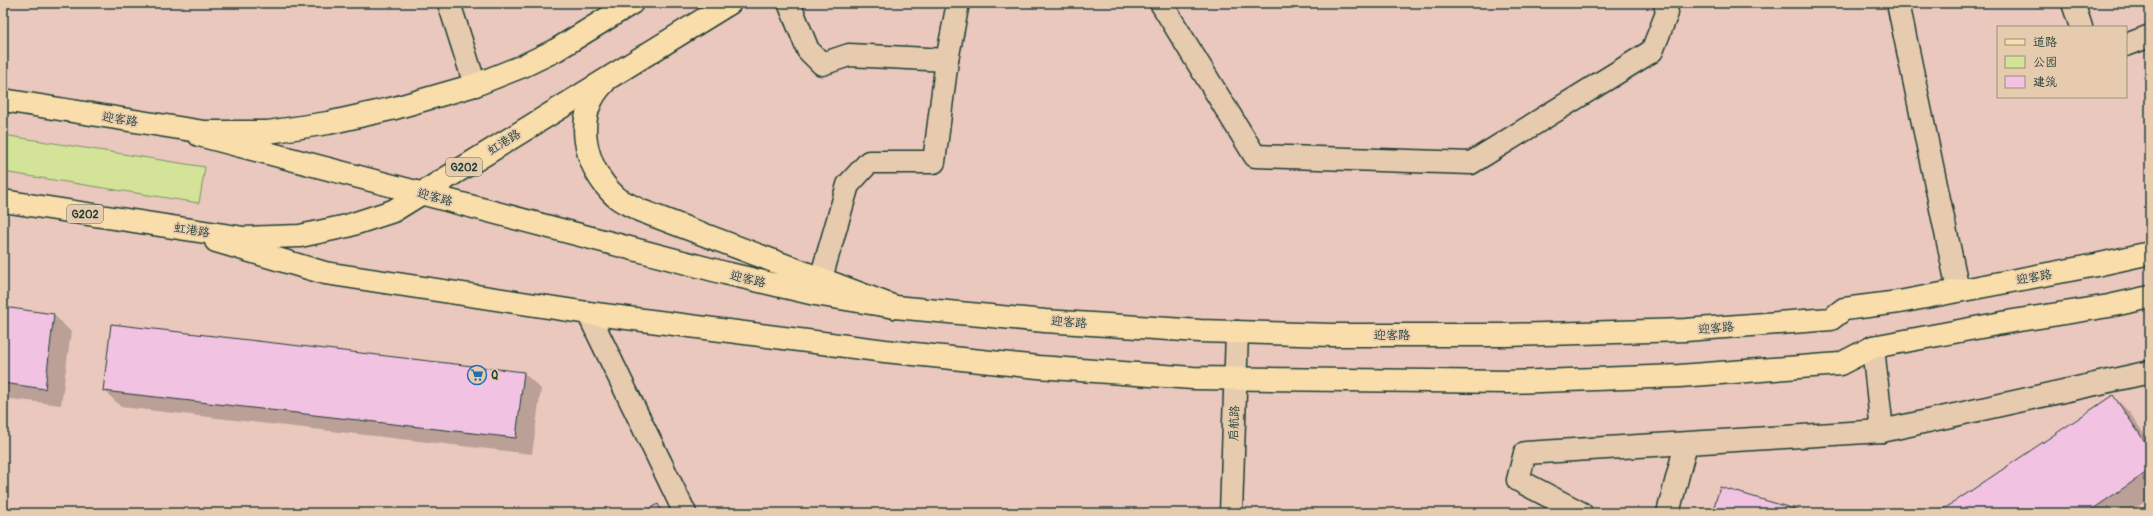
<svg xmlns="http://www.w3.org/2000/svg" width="2153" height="516" viewBox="0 0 2153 516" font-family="Pangolin,'LXGW WenKai TC',sans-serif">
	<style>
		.green { fill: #d3e498; stroke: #799066 }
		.shadow { fill: #0003 }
		.building { fill: #f2c2e3; stroke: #1f3d34 }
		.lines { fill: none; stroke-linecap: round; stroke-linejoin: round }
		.minor-casing { stroke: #1f3d34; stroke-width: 25 }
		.major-casing { stroke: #1f3d34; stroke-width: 25 }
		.highway-casing { stroke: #1f3d34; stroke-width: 25 }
		.minor { stroke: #e6cbae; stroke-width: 22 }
		.major { stroke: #f9deab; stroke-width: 22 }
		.highway { stroke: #f9deab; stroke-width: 22 }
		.labels { text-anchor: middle; stroke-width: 3.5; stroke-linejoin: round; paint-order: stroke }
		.shield { fill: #e6cbae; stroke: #5b6859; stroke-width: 1 }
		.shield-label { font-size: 11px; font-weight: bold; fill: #1f3d34 }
		.street-label { font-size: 12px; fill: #1f3d34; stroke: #e6cbae }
		.poi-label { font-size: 12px; font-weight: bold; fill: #1f3d34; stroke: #e6cbae; text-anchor: start }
	</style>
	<rect width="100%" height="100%" fill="#eac8be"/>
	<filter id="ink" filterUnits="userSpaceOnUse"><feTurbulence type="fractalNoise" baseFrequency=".025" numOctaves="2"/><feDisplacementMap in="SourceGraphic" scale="8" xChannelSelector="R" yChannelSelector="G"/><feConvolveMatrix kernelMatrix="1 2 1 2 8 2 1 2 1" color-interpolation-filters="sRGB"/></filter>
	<g filter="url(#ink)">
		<polygon class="green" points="3,135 205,167 199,203 3,172"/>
		<g class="shadow">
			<polygon points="3,308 54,315 71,332 61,405 3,398"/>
			<polygon points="524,373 541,389 532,454 121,407 104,390"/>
			<polygon points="2113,396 2130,413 2150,443 2150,498 2129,513 1940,513"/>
			<polygon points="658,506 665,513 643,513"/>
		</g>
		<g class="building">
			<polygon points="3,307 54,314 45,389 3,383"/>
			<polygon points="111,324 524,372 516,438 103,391"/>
			<polygon points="2113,395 2150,449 2150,470 2087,513 1938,513"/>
			<polygon points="1720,487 1808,513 1712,513"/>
			<polygon points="658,504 662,513 641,513"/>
		</g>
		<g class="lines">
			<defs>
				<g id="minor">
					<polyline points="449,3 475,85"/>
					<polyline points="789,3 808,50 822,64 849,55 947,60"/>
					<polyline points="1161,3 1255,156 1471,163 1652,51 1667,13 1665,3"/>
					<polyline points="1898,3 1958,290"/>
					<polyline points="2073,3 2081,27"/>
					<polyline points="2126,45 2150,36"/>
					<polyline points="821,278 848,185 869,162 934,162 947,60 958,3"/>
					<polyline points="588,313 685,513"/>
					<polyline points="1873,347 1882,431"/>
					<polyline points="1231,513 1237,332"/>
					<polyline points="1581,513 1518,480 1525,453 1882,431 2150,372"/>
					<polyline points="1668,513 1686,444"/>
				</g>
				<g id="major">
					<polyline points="199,135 725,273 815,294 895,307 1045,321 1200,331 1332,335 1506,335 1685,330 1831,319 1844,309 1899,302 2096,265 2150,253"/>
					<polyline points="216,241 325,273 588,313 885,351 1038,367 1193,378 1509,382 1679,376 1840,364 1873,347 2013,321 2109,306 2150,297"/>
				</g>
				<g id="highway">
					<path d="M604,83C572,115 584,167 615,196C621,202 631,205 639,210L895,307"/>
					<polyline points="3,100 204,132 268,132 328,123 395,108 475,85 523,66 556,50 632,3"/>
					<polyline points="3,201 244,238 300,236 347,226 393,211 730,3"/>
				</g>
			</defs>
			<use href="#minor" class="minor-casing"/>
			<use href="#major" class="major-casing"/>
			<use href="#highway" class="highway-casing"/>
			<use href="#minor" class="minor"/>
			<use href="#major" class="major"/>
			<use href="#highway" class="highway"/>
		</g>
	</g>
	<defs>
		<symbol id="supermarket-ring" viewBox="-11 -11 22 22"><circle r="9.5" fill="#e6cbae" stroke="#1f6fb2" stroke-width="1.5"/><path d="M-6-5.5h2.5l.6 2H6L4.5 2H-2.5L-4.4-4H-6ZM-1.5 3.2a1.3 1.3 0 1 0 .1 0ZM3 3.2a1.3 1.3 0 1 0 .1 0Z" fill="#1f6fb2"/></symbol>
	</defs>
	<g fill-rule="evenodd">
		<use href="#supermarket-ring" x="466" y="364" width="22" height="22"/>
	</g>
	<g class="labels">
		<g class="shield">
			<rect x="446" y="158" width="36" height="18" rx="3"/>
			<rect x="67" y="205" width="36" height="18" rx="3"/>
		</g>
		<g class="shield-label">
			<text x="464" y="171">G202</text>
			<text x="85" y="218">G202</text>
		</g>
		<g class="street-label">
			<text transform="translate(120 119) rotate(9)" y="4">迎客路</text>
			<text transform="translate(504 142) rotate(-32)" y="4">虹港路</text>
			<text transform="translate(435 197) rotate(15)" y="4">迎客路</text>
			<text transform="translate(192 230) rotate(9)" y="4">虹港路</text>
			<text transform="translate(2034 277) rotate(-10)" y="4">迎客路</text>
			<text transform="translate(748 279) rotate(13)" y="4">迎客路</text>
			<text transform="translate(1069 322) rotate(4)" y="4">迎客路</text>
			<text transform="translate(1716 328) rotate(-5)" y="4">迎客路</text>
			<text x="1392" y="339">迎客路</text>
			<text transform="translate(1234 423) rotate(-88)" y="4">启航路</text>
		</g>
		<g class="poi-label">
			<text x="491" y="379">Q</text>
		</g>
	</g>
	<rect width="2153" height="516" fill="none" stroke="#e6cbae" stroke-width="16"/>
	<rect x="8" y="8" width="2137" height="500" fill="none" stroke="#1f3d34" stroke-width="1.5" filter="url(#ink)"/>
	<rect x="1997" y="26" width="130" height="72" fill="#e6cbae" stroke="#96927d"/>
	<rect x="2005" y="39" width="20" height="6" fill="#f9deab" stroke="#96927d"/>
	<text x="2033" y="46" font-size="12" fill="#1f3d34">道路</text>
	<rect x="2005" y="56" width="20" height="12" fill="#d3e498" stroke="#96927d"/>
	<text x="2033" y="66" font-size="12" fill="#1f3d34">公园</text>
	<rect x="2005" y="76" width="20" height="12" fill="#f2c2e3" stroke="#96927d"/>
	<text x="2033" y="86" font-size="12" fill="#1f3d34">建筑</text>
</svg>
